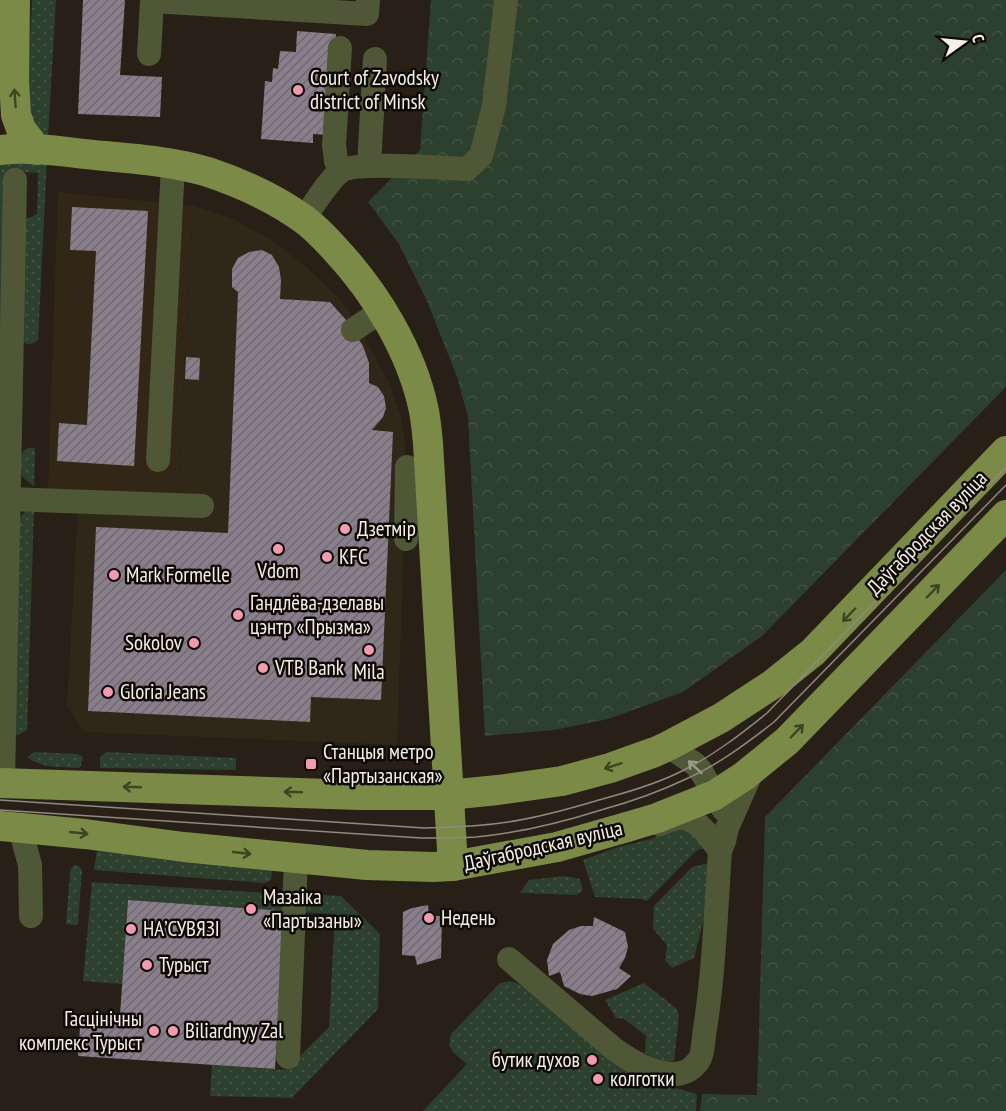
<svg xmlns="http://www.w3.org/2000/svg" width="1006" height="1111" viewBox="0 0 1006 1111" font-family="'PT Sans Narrow',sans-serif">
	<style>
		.commercial { fill: #2f2717 }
		.built { fill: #322616 }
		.grass { fill: url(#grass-dots) }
		.park { fill: url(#park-crowns) }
		.building { fill: url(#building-hatch) }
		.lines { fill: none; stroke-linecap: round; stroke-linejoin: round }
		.minor { stroke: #4f5737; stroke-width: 24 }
		.major { stroke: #7b8b47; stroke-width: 30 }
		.tram { stroke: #908980; stroke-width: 1.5 }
		.oneway { stroke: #3f4423 }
		.oneway2 { stroke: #9a9c87 }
		.poi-dot { fill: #f29ab0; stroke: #0e0a06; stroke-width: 2 }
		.labels { text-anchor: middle; stroke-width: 5; stroke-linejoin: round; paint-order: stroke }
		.poi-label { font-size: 21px; fill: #f6f0e9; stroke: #0e0a06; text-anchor: start }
		.street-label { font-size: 21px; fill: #f6f0e9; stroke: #0e0a06 }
	</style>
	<defs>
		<pattern id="grass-dots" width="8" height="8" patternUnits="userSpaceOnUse" patternTransform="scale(1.5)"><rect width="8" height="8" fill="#2d3f2d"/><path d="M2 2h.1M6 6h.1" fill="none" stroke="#425241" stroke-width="1.8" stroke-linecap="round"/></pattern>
		<pattern id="park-crowns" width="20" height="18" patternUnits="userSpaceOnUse" patternTransform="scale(1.5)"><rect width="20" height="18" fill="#2d3f2d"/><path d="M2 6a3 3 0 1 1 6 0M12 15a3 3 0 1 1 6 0" fill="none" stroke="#425241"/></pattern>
		<pattern id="building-hatch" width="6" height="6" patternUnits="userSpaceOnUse" patternTransform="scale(1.5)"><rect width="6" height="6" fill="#897f8c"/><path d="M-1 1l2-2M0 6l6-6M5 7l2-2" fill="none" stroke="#706970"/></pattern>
	</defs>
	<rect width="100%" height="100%" fill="#282016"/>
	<polygon class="commercial" points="193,206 231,218 270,239 303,264 336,295 355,319 389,383 401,417 405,443 406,480 397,745 84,732 67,706 79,490 178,494"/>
	<polygon class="built" points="58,192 193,206 178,494 48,489"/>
	<g class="grass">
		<polygon points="32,0 56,0 48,137 33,129 28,119 28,78"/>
		<path d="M0,154L47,159L38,340C31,346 26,346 21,339L22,221L37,214L38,173L8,171L0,478Z"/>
		<path d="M35,448L34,486C30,483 25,480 23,477C18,470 18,454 26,449C27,448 33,448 35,448Z"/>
		<polygon points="34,509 27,730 17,736 13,728 19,519 26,510"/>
		<path d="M35,752L77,754L82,756L83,759L80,768C61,767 43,769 27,757Z"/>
		<polygon points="107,752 236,758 236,770 100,768 100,757"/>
		<polygon points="684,828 712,847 697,850 647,901 641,899 595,897 583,860 618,847 651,839 673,829"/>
		<polygon points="97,850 272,870 271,880 265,883 94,870"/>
		<polygon points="714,862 714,879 694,958 672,968 665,960 667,945 653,929 654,906 692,867"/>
		<polygon points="75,865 79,866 82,870 78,925 66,924 70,872 71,868"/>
		<polygon points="564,876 580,879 583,890 577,895 520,893 529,880"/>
		<polygon points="92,882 286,894 285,911 128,900 122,984 83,981"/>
		<polygon points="302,894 341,896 380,934 378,1009 292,1098 210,1096 212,1065 286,1070 329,1027 335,914 301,912"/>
		<polygon points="510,981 519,984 636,1077 697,1094 696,1111 423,1111 467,1064 453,1052 449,1045 451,1034 500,983"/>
		<polygon points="644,983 676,1008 679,1015 674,1061 662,1063 645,1053 646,1036 624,1019 616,1018 605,1000"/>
	</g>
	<g class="park">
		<polygon points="431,0 1006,0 1006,387 762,636 683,692 608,719 554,730 485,736 468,417 457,377 427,301 399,244 368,202 420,150"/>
		<polygon points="1006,570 1006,1111 700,1111 702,1094 757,1095 765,817"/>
	</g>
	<g class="building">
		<polygon points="83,0 125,0 120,75 162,77 160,117 78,114"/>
		<polygon points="297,31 336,34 328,135 313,134 313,143 261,139 265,81 272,82 273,68 278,69 280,51 296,52"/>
		<polygon points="72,207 148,211 134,466 57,461 59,423 87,425 96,251 70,250"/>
		<polygon points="262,250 272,255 279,267 281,280 280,299 330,302 346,320 363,346 369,363 369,383 378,387 384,396 386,408 383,417 372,430 393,432 381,700 311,697 310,722 88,711 96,527 228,533 238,292 232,287 232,269 238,258 249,252"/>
		<polygon points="186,357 200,358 199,380 185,379"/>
		<polygon points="128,900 285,911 275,1069 78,1056 81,1013 120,1015"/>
		<polygon points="428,905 429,916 442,916 441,958 417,965 415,956 402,955 403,912 412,908"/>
		<polygon points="594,917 625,932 628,947 625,958 619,968 631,976 617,989 592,996 580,994 564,986 560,972 549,976 547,960 553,944 569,930 581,926 593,926"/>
	</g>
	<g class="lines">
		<g class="minor">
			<polyline points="340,48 334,145 336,161 340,171"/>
			<polyline points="149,54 152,1 367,14 368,0"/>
			<polyline points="369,166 375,59"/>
			<path d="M304,219C313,206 329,179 341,171C356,161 444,168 467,169L481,156L494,106L506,0"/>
			<polyline points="353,330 383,310"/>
			<polyline points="158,460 173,165"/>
			<polyline points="8,499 202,506"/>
			<polyline points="406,539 407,467"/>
			<polyline points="668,746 695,764 701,771 723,809"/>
			<polyline points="3,783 15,180"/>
			<path d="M659,824C665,822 672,819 678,818C698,816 710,838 720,851"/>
			<polyline points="20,828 30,865 31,916"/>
			<path d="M509,959L614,1049C632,1062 666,1083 689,1070C692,1068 697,1063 699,1060C704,1052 703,1038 705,1029C714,970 716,910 720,851L724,841L727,828L753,769"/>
			<polyline points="288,1057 296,858"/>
		</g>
		<g class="major">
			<polyline points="15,0 14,80 16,115 21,129 37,150"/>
			<path d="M0,150C34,146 70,153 105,156C139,159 175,162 208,172C241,183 274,198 302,218C315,227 325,238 335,249C376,293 412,352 424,411C426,422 427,432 428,443L453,866"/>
			<polyline points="0,783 359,795 448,795 498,790 562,781 610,768 655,752 668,746 721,718 773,684 813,652 1006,451"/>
			<polyline points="0,826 85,834 184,847 296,858 367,865 433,867 453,866 557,847 627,827 657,818 715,795 744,776 787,741 1006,515"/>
		</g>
		<g class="tram">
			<path d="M0,800L424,828C458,827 492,826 525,819C553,814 579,806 606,798C632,791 659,783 684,770C714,755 741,734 767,713L1006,467"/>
			<path d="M0,810L421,838C439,838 458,838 476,837C518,833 560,823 601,810C630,802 659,792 686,779C718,765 747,743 774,722L1006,485"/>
		</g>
	</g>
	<defs><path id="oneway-shaft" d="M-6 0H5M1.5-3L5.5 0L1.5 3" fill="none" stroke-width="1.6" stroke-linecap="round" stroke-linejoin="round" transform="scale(1.5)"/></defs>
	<g class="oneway">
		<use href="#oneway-shaft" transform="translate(15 98) rotate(-94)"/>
		<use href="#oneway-shaft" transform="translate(933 591) rotate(-46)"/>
		<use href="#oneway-shaft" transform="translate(849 615) rotate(134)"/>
		<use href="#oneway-shaft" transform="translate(797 731) rotate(-46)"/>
		<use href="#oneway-shaft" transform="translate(613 766) rotate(162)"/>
		<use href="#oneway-shaft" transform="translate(132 787) rotate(-178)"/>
		<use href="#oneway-shaft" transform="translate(293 792) rotate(-178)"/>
		<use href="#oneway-shaft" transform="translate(79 833) rotate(6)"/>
		<use href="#oneway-shaft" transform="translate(242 853) rotate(6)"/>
	</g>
	<use class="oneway2" href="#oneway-shaft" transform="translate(695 767) rotate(-137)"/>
	<g class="poi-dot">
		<circle cx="298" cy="90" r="6"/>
		<circle cx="345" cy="529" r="6"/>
		<circle cx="278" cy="549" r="6"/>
		<circle cx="327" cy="557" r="6"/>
		<circle cx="114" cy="575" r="6"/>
		<circle cx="238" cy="615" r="6"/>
		<circle cx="194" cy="643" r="6"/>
		<circle cx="369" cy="650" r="6"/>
		<circle cx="263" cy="668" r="6"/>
		<circle cx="108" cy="692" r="6"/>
		<rect x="305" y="758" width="12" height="12" rx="3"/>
		<circle cx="251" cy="909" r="6"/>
		<circle cx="429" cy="918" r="6"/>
		<circle cx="131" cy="929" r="6"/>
		<circle cx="147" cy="965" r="6"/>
		<circle cx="154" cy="1031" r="6"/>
		<circle cx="173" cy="1031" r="6"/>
		<circle cx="592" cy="1060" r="6"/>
		<circle cx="598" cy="1079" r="6"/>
	</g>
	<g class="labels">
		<g class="poi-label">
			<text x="310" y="85">Court of Zavodsky<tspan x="310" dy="24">district of Minsk</tspan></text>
			<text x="357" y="536">Дзетмір</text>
			<text x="339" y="564">KFC</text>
			<text x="278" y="578" text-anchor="middle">Vdom</text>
			<text x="126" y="582">Mark Formelle</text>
			<text x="250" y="610">Гандлёва-дзелавы<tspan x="250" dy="24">цэнтр «Прызма»</tspan></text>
			<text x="182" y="650" text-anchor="end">Sokolov</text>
			<text x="275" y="675">VTB Bank</text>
			<text x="369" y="679" text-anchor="middle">Mila</text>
			<text x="120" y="699">Gloria Jeans</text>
			<text x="323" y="759">Станцыя метро<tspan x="323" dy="24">«Партызанская»</tspan></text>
			<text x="263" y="904">Мазаіка<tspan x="263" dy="24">«Партызаны»</tspan></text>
			<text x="441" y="925">Недень</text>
			<text x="143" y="936">НАʼСУВЯЗІ</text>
			<text x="159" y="972">Турыст</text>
			<text x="142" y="1026" text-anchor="end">Гасцінічны<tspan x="142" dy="24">комплекс Турыст</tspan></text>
			<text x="185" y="1038">Biliardnyy Zal</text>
			<text x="580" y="1067" text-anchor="end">бутик духов</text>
			<text x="610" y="1086">колготки</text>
		</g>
		<g class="street-label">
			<text transform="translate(927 533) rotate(-46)" y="7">Даўгабродская вуліца</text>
			<text transform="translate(543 846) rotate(-13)" y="7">Даўгабродская вуліца</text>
		</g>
	</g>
	<g transform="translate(964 42) rotate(75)" stroke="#0e0a06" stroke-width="4.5" paint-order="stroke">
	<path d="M0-4.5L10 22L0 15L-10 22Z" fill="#f6f0e9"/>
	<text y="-9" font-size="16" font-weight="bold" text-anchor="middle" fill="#f6f0e9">С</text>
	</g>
</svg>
